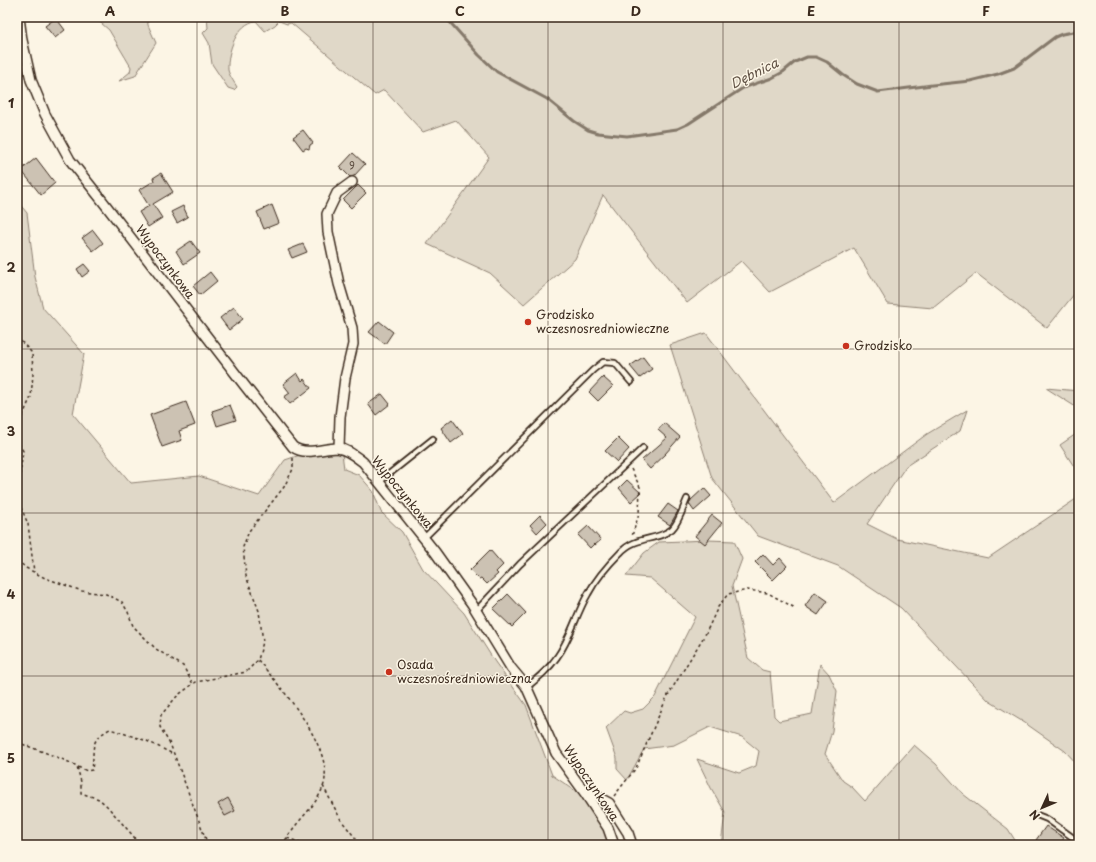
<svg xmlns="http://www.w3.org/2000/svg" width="1096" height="862" viewBox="0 0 1096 862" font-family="'Playpen Sans',sans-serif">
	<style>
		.green { fill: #e0d8c8; stroke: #8e8173 }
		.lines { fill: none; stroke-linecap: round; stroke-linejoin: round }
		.stream { stroke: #85796b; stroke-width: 3 }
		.building { fill: #ccc2b3; stroke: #3b2a1e }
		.service-casing { stroke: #3b2a1e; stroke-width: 8 }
		.minor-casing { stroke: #3b2a1e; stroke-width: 12 }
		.path { stroke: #3b2a1e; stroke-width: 1.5; stroke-dasharray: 3 3; stroke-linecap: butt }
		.service { stroke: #fcf5e5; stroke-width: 4.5 }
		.minor { stroke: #fcf5e5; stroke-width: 9 }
		.grid { fill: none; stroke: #3b2a1e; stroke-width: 1; stroke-opacity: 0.55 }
		.poi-dot { fill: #c8321e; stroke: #fcf5e5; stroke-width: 1.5 }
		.labels { text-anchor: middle; stroke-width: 3; stroke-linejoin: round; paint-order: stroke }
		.number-label { font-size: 10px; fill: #5f5043 }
		.street-label { font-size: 12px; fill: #3b2a1e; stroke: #fcf5e5 }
		.poi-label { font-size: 12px; fill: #3b2a1e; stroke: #fcf5e5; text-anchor: start }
		.water-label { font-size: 13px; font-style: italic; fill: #605144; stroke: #fcf5e5 }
		.neatline { fill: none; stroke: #3b2a1e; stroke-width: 1.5 }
		.grid-label { font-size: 13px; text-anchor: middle; font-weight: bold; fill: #3b2a1e }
	</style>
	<rect width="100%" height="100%" fill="#fcf5e5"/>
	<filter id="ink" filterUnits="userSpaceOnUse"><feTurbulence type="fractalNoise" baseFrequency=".025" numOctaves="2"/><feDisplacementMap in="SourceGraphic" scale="8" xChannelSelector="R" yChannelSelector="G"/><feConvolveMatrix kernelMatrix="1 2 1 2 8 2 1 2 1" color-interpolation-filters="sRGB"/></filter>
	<g filter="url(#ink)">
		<g class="green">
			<polygon points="94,17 147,17 148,25 156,43 135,76 119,81 130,72 131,67 109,30"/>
			<path d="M207,17H1079V288L1047,328L976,273L933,308L888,304L854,248L770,292L741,261L687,303L603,195L575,259L524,304L490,273L427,244L489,157L456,120L423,132L384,90L375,95L291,23L287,24L279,21L275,25L265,31L256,21C237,23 227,52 228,70C229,75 234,82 237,87L234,90L228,88L212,64L209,43L203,33L208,28Z"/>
			<polygon points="17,201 27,213 35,277 43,308 84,354 73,414 131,483 199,476 259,496 285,460 309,452 323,449 342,453 344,469 359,475 373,491 381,512 402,532 423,569 464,613 495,662 526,705 552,775 583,796 596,816 608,838 611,845 17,845"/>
			<polygon points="706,333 834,503 927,434 967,410 960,431 906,466 867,524 897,539 988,558 1079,497 1079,766 1065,751 1025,723 989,701 901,608 838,566 758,536 712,478 670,345"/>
			<polygon points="1046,388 1079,391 1079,409"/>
			<polygon points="1079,432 1079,474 1060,445"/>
			<polygon points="708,540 734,541 742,559 732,586 748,658 762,670 770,672 774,716 779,721 812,714 820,664 829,674 837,691 832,731 825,754 843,781 852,787 865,801 914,745 936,764 963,794 1008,829 1018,845 721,845 725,812 711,788 697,759 739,773 756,766 759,751 742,737 710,727 674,745 644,749 627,780 617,769 617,758 606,728 624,711 630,713 643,709 655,697 695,617 650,578 626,576 644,553 659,542"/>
		</g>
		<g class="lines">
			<polyline class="stream" points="438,17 448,20 479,55 497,72 547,99 574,121 588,130 598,133 627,136 677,129 688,124 743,88 772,78 783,72 795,62 807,57 816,57 827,62 843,75 857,84 878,92 932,85 970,81 998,74 1014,68 1055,37 1062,34 1079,31"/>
		</g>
		<g class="building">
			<polygon points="56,18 65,30 55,38 45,26"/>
			<polygon points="303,130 313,143 310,145 309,149 306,148 303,150 293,137"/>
			<polygon points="353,153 365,164 354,176 350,177 340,167"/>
			<polygon points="36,158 55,183 41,195 21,170"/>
			<polygon points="161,173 173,192 153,204 162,218 148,227 139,212 149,206 139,190 154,181 153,178"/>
			<polygon points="358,185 366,193 351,208 343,200"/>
			<polygon points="272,205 279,223 264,229 257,212"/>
			<polygon points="183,206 188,217 177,223 171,212"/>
			<polygon points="93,230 103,243 93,251 82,238"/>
			<polygon points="191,241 200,253 184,264 176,251"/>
			<polygon points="303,244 307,252 292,258 288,250"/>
			<polygon points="84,264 90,271 82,277 77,269"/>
			<polygon points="210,272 217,281 200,295 193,286"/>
			<polygon points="234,307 243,319 229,330 220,318"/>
			<polygon points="379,321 393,332 385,344 369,332"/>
			<polygon points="643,357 652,369 640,378 630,366"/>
			<polygon points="297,373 302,381 304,379 311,388 290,404 284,397 290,393 283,384"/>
			<polygon points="603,377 613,386 598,401 589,392"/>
			<polygon points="382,394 390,404 376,415 368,404"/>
			<polygon points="186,402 195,425 179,431 182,440 162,447 150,415"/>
			<polygon points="230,405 236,420 217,426 212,411"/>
			<polygon points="452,419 463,434 451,443 441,428"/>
			<polygon points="664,423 680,437 665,454 666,454 650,469 642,460 667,438 658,430"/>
			<polygon points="618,438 629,449 617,462 605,451"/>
			<polygon points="627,480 641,493 631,502 619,488"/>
			<polygon points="704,488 711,496 694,511 689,504 691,500"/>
			<polygon points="668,504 678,511 670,525 658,517"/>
			<polygon points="540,515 547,523 537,533 530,525"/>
			<polygon points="712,515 722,523 705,544 695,536"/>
			<polygon points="588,526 601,540 595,545 594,544 590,548 578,535"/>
			<polygon points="490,550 503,565 496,572 498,574 487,584 481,578 479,579 470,570"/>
			<polygon points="763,554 773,565 780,558 787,566 773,580 755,562"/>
			<polygon points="815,592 828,601 818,615 805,606"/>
			<polygon points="508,594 526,613 512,627 493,609"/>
			<polygon points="228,798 235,811 225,816 218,804"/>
			<polygon points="1046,826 1064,838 1060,845 1044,845 1036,840"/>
		</g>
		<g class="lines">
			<defs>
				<g id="service">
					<polyline points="379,482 433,439"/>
					<polyline points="424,538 593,370 603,362 615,363 631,382"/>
					<polyline points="476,611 520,564 643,448"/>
					<path d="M527,687C538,678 549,669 557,657C571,638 576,614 588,594C596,579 608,565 620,553C636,535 656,542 672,529C679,522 683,508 687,499"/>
					<polyline points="1037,815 1047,819 1079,842"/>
				</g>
				<g id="minor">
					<path d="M19,17L22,40L31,80L45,114L70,160L101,199L245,386L293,447C306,456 323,448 337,448C347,449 355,456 363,462L435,552L472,604L511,668L526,686L556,753L585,793L608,828L614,845"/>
					<polyline points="339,448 340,417 345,378 353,344 352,328 339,284 328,232 327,214 337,193 352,182"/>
					<polyline points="583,789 609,803 628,833 632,845"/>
				</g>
			</defs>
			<use href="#service" class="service-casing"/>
			<use href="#minor" class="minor-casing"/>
			<g class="path">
				<polyline points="17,337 32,353 33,374 31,397 17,428"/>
				<polyline points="17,432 17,441 23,451 17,498 28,524 34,572"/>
				<polyline points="631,469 640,487 639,514 632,536"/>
				<polyline points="17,560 26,568 45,578 82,591 106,594 122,602 128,612 133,626 156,649 183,666 193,684"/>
				<path d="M258,660C280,687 337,750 323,787C315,809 293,823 283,845"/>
				<path d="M17,742C37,750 57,756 77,766L81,782V793L99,799L107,806L134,837L137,845"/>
				<path d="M78,767L87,771L92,770C95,748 88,741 110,729L147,741L173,754"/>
				<polyline points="323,786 341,820 361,845"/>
				<polyline points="614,796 636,768 667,697 706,633 718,607 728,594 748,590 768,593 795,608"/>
				<polyline points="287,838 307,845"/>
				<polyline points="208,845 171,746 160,727 161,715 178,695 196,682 246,672 258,660 263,642 259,611 246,576 243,547 249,531 284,487 293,469 293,458"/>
			</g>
			<use href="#service" class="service"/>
			<use href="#minor" class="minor"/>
		</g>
	</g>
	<path class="grid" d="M197,17V845M373,17V845M548,17V845M723,17V845M899,17V845M17,186H1079M17,349H1079M17,513H1079M17,676H1079"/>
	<g class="poi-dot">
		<circle cx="528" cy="322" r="4"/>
		<circle cx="846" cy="346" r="4"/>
		<circle cx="389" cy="672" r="4"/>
	</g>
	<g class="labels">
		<g class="number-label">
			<text x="352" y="170">9</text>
		</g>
		<g class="street-label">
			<text transform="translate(165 262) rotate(53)" y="4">Wypoczynkowa</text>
			<text transform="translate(402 492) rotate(51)" y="4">Wypoczynkowa</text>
			<text transform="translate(591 783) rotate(56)" y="4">Wypoczynkowa</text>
		</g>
		<g class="poi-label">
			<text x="536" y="319">Grodzisko<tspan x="536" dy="14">wczesnosredniowieczne</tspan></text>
			<text x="854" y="350">Grodzisko</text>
			<text x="397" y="669">Osada<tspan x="397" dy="14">wczesnośredniowieczna</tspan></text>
		</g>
		<g class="water-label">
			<text transform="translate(754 73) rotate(-26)" y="5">Dębnica</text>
		</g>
	</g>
	<rect width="1096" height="862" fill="none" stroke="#fcf5e5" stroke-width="44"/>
	<g transform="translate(1042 808) rotate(226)" stroke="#fcf5e5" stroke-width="3" paint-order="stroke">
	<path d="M0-3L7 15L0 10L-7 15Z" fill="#3b2a1e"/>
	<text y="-6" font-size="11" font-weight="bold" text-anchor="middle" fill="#3b2a1e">N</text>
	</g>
	<rect x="22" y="22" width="1052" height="818" class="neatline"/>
	<g class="grid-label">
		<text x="110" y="16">A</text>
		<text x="285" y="16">B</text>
		<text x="460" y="16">C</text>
		<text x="636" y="16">D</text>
		<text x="811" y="16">E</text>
		<text x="986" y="16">F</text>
		<text x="11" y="108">1</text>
		<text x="11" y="272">2</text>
		<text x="11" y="436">3</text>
		<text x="11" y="599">4</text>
		<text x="11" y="763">5</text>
	</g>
</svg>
